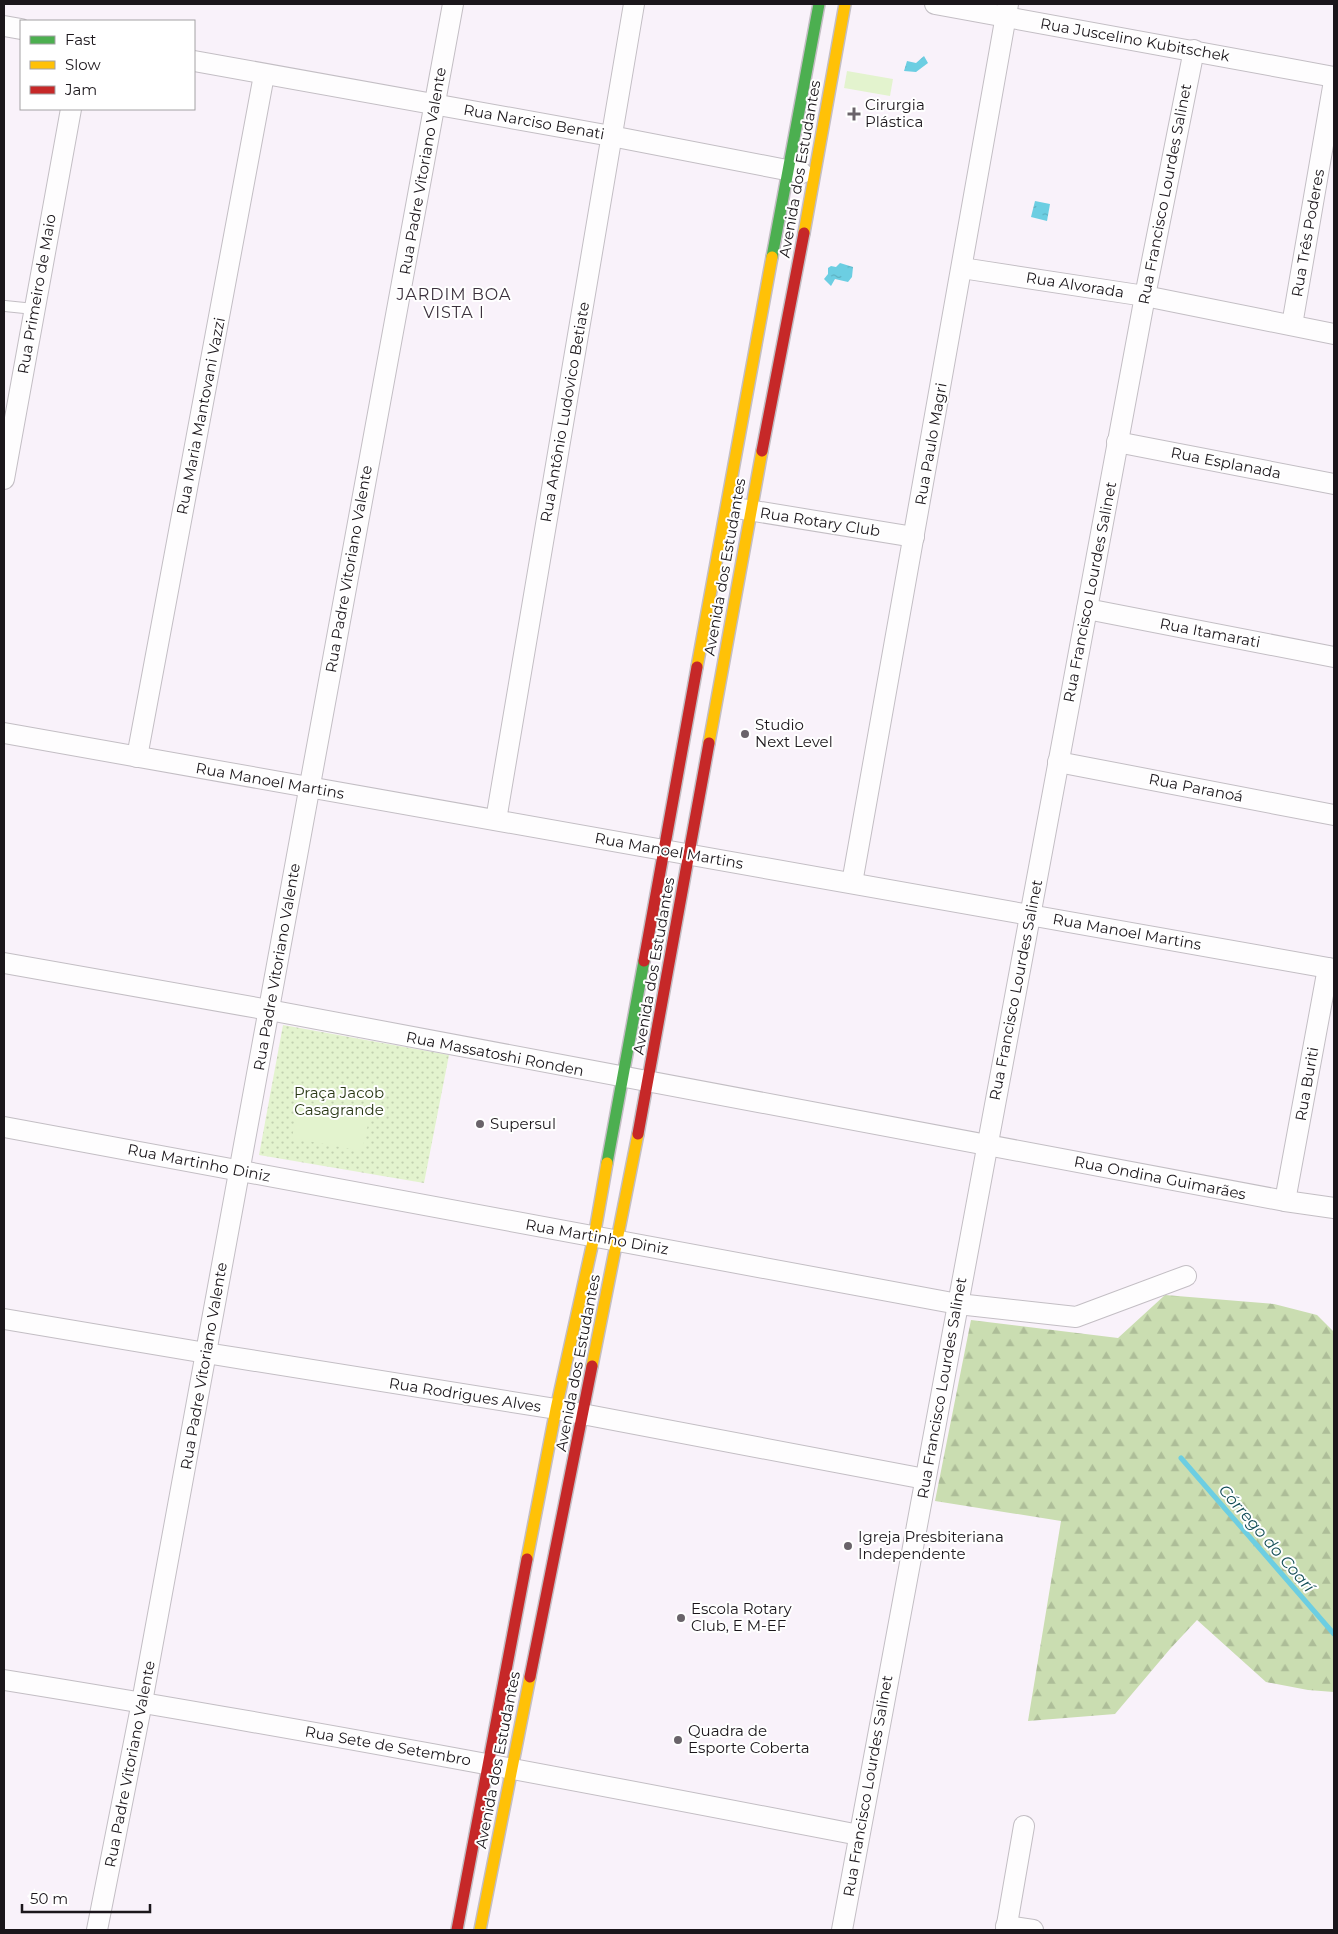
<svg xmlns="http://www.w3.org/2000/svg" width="1338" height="1934" viewBox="0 0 1338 1934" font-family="Montserrat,sans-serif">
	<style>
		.grass { fill: url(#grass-dots) }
		.forest { fill: url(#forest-firs) }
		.garden { fill: #e3f3ce }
		.water { fill: url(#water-ripples) }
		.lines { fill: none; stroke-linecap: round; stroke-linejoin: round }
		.stream { stroke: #6ccee2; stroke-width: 5 }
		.lane-casing { stroke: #c3bec4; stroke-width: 12 }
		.street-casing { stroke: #c3bec4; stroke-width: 22 }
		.fast-casing { stroke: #c3bec4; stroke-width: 14 }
		.slow-casing { stroke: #c3bec4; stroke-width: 14 }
		.jam-casing { stroke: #c3bec4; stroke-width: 14 }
		.lane { stroke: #fefdfe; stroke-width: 10 }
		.street { stroke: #fefdfe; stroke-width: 20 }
		.fast { stroke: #4caf50; stroke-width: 11 }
		.slow { stroke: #ffc107; stroke-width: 11 }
		.jam { stroke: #c62828; stroke-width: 11 }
		.poi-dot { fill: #696369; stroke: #fff; stroke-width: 2 }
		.labels { text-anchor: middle; stroke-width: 4; stroke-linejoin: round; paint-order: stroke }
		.street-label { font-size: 15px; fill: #1b161b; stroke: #fff }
		.poi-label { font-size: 15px; fill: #1b161b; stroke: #fff; text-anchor: start }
		.park-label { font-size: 15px; fill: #2b3a17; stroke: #fff }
		.neighbourhood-label { font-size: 16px; letter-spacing: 1px; fill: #3b303c; stroke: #fff }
		.water-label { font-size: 16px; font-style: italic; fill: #124d57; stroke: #fff }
	</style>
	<defs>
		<pattern id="grass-dots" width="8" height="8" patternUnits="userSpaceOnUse" patternTransform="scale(1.25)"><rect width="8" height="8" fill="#e3f3ce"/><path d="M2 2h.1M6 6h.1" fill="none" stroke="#c2d0b0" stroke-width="1.8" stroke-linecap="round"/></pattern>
		<pattern id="forest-firs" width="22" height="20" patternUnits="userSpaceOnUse" patternTransform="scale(1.25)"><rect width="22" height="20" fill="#caddb1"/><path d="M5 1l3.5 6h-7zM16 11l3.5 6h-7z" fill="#adbd98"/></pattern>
		<pattern id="water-ripples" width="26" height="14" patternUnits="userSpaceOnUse" patternTransform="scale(1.25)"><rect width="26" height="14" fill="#6ccee2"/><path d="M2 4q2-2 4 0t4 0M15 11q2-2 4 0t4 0" fill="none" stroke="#5db0c1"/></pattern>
	</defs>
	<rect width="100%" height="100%" fill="#f9f2fa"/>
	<polygon class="grass" points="283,1025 449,1055 424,1183 259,1155"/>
	<polygon class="forest" points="1165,1295 1274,1304 1317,1315 1334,1332 1334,1692 1308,1690 1266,1682 1197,1620 1170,1649 1115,1714 1028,1721 1061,1521 935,1501 971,1320 1118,1338"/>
	<g class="garden">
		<polygon points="847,71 893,79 890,96 844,88"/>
		<polygon points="299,1101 370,1115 362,1151 292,1138"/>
	</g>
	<g class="water">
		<polygon points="924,56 928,63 916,72 904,71 907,61 916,63"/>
		<polygon points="1035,201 1050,204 1047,221 1031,217"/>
		<polygon points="840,263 853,267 852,277 848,282 835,279 831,286 824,279 828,274 828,268 831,266 836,267"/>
	</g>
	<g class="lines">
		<polyline class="stream" points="1181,1458 1334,1634"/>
		<defs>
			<polyline id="lane" points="5,306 34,309"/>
			<g id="street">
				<polyline points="935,4 1334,77"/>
				<polyline points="4,26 21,29"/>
				<polyline points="194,61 611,136 802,173"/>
				<polyline points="962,268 1145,296 1334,334"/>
				<polyline points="1292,325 1334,81"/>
				<polyline points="1117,442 1334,484"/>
				<polyline points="4,479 71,109"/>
				<polyline points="736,508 914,537"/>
				<polyline points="1087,609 1334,657"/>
				<polyline points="4,733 1334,969"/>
				<polyline points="137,757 264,75"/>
				<polyline points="1058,762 1334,815"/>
				<polyline points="496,820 634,4"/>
				<polyline points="852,883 1008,4"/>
				<polyline points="4,963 269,1010 1285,1201 1334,1208"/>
				<polyline points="4,1127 958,1304 1076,1317 1186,1276"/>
				<polyline points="1285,1201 1328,968"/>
				<polyline points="4,1319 206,1353 556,1409 925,1479"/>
				<path d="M4,1680C290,1726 575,1780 859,1835"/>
				<polyline points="1006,1926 1033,1930"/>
				<polyline points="97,1930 142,1702 453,4"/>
				<polyline points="842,1930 1145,296 1194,50"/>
				<polyline points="1006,1930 1024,1826"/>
			</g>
			<g id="fast">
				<polyline points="772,257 819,4"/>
				<polyline points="607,1163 644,961"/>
			</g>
			<g id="slow">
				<polyline points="804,233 845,4"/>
				<polyline points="697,667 772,257"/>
				<polyline points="709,743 762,451"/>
				<polyline points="592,1366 638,1134"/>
				<polyline points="527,1559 556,1409 594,1237 607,1163"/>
				<polyline points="480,1930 530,1677"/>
			</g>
			<g id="jam">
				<polyline points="762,451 804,233"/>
				<polyline points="644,961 697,667"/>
				<polyline points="638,1134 709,743"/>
				<polyline points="530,1677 592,1366"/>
				<polyline points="457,1930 527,1559"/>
			</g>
		</defs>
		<use href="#lane" class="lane-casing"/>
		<use href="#street" class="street-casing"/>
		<use href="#fast" class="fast-casing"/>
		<use href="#slow" class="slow-casing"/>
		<use href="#jam" class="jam-casing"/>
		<use href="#lane" class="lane"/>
		<use href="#street" class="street"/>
		<use href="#fast" class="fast"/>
		<use href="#slow" class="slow"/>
		<use href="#jam" class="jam"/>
	</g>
	<g class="poi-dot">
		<path d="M851.5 106.5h5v5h5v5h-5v5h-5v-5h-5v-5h5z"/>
		<circle cx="745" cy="734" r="5"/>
		<circle cx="480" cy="1124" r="5"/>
		<circle cx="848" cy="1546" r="5"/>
		<circle cx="681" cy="1618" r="5"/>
		<circle cx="678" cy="1740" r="5"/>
	</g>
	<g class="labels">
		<g class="street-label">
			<text transform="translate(1135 40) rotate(10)" y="5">Rua Juscelino Kubitschek</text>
			<text transform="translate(534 122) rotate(10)" y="5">Rua Narciso Benati</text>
			<text transform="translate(800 169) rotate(-80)" y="5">Avenida dos Estudantes</text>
			<text transform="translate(423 171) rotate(-80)" y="5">Rua Padre Vitoriano Valente</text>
			<text transform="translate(1165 194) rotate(-79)" y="5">Rua Francisco Lourdes Salinet</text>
			<text transform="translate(1308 233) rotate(-80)" y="5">Rua Três Poderes</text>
			<text transform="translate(1075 285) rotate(9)" y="5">Rua Alvorada</text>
			<text transform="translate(37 294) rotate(-80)" y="5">Rua Primeiro de Maio</text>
			<text transform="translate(565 412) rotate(-80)" y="5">Rua Antônio Ludovico Betiate</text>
			<text transform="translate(201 416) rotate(-79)" y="5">Rua Maria Mantovani Vazzi</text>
			<text transform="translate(931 444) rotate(-80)" y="5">Rua Paulo Magri</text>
			<text transform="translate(1226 463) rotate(11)" y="5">Rua Esplanada</text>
			<text transform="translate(820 522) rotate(9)" y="5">Rua Rotary Club</text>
			<text transform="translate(725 567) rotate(-80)" y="5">Avenida dos Estudantes</text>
			<text transform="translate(349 569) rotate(-80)" y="5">Rua Padre Vitoriano Valente</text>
			<text transform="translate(1090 592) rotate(-79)" y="5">Rua Francisco Lourdes Salinet</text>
			<text transform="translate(1210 633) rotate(11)" y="5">Rua Itamarati</text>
			<text transform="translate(270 781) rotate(10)" y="5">Rua Manoel Martins</text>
			<text transform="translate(1196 788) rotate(11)" y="5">Rua Paranoá</text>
			<text transform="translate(669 851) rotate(10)" y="5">Rua Manoel Martins</text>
			<text transform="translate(1127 932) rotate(10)" y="5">Rua Manoel Martins</text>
			<text transform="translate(654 966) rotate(-80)" y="5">Avenida dos Estudantes</text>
			<text transform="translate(277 967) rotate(-80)" y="5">Rua Padre Vitoriano Valente</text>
			<text transform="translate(1016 990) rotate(-79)" y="5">Rua Francisco Lourdes Salinet</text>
			<text transform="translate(495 1054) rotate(11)" y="5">Rua Massatoshi Ronden</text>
			<text transform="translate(1307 1084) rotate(-80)" y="5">Rua Buriti</text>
			<text transform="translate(199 1163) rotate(11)" y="5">Rua Martinho Diniz</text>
			<text transform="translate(1160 1178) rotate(11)" y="5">Rua Ondina Guimarães</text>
			<text transform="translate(597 1237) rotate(10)" y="5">Rua Martinho Diniz</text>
			<text transform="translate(578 1363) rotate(-79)" y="5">Avenida dos Estudantes</text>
			<text transform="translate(204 1366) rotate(-80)" y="5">Rua Padre Vitoriano Valente</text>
			<text transform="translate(942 1388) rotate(-80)" y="5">Rua Francisco Lourdes Salinet</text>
			<text transform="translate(465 1395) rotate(9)" y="5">Rua Rodrigues Alves</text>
			<text transform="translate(388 1746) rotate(10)" y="5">Rua Sete de Setembro</text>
			<text transform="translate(498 1760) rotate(-79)" y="5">Avenida dos Estudantes</text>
			<text transform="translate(130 1764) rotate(-79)" y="5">Rua Padre Vitoriano Valente</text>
			<text transform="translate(868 1786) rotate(-80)" y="5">Rua Francisco Lourdes Salinet</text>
		</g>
		<g class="poi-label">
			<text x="865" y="110">Cirurgia<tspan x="865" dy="17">Plástica</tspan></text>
			<text x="755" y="730">Studio<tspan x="755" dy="17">Next Level</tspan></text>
			<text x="490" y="1129">Supersul</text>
			<text x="858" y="1542">Igreja Presbiteriana<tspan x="858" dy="17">Independente</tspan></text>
			<text x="691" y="1614">Escola Rotary<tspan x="691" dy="17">Club, E M-EF</tspan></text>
			<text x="688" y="1736">Quadra de<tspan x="688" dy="17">Esporte Coberta</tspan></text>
		</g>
		<g class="park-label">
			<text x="339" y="1098">Praça Jacob<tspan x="339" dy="17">Casagrande</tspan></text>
		</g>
		<g class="neighbourhood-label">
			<text x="454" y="300">JARDIM BOA<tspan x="454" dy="18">VISTA I</tspan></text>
		</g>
		<g class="water-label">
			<text transform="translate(1267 1538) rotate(49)" y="6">Córrego do Coarí</text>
		</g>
	</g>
	<rect width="1338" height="1934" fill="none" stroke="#1b161b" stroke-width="10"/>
	<rect x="20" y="20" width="175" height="90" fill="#ffffff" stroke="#a4a2a4"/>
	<rect x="30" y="36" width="25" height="8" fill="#4caf50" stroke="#a4a2a4"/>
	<text x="65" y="45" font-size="15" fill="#1b161b">Fast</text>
	<rect x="30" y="61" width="25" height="8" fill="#ffc107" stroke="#a4a2a4"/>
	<text x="65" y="70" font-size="15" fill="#1b161b">Slow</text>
	<rect x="30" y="86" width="25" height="8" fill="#c62828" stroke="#a4a2a4"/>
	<text x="65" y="95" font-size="15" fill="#1b161b">Jam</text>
	<path d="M22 1904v8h128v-8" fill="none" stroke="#1b161b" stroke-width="2.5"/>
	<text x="30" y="1904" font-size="15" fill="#1b161b" stroke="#ffffff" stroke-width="4" paint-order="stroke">50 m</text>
</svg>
